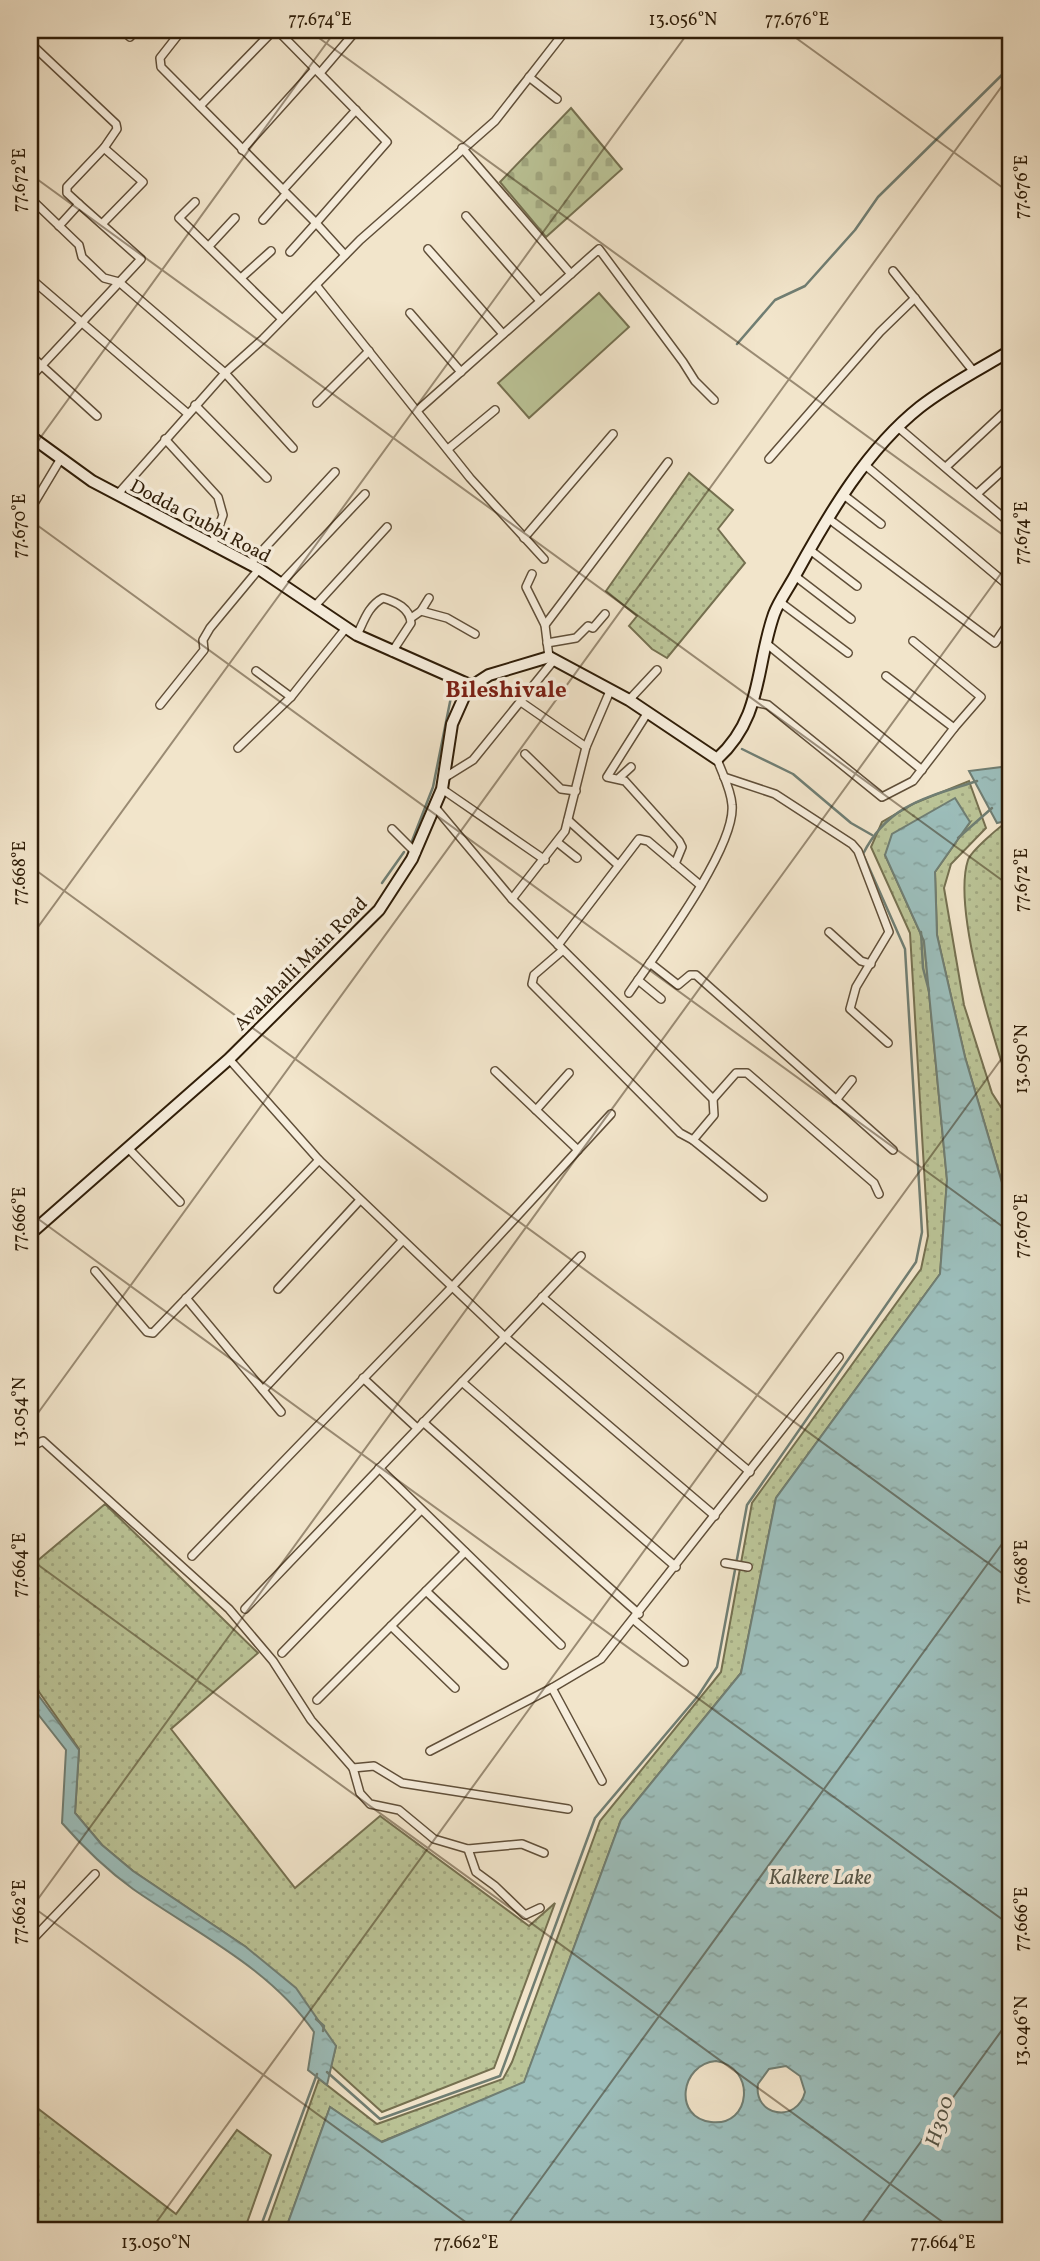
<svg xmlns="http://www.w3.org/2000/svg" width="1040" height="2261" viewBox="0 0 1040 2261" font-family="Vollkorn,serif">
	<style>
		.grass { fill: url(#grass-dots); stroke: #757050; stroke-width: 2 }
		.cemetery { fill: url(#cemetery-stones); stroke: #757050; stroke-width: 2 }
		.pitch { fill: #bbc497; stroke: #757050; stroke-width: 2 }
		.water { fill: url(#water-ripples); stroke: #707e73; stroke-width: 2; fill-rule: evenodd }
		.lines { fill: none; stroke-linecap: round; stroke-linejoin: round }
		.stream { stroke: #707e73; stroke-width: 2.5 }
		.minor-casing { stroke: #604f39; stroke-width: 10 }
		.secondary-casing { stroke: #2f1d08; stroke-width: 14 }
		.minor { stroke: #f7eedd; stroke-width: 7 }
		.secondary { stroke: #f7eedd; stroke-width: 10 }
		.ticks { fill: none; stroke: #2f1d08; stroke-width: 2; stroke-opacity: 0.45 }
		.labels { text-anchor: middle; stroke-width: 7; stroke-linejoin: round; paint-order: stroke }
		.street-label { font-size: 19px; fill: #2f1d08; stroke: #f7eedd }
		.water-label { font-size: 21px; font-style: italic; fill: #555547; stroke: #f7eedd }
		.quarter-label { font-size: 23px; font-weight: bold; fill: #7a1f14; stroke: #f7eedd }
		.neatline { fill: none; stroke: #2f1d08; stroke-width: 2.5 }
		.ticks-label { font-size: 18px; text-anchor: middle; fill: #2f1d08 }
	</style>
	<defs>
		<pattern id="grass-dots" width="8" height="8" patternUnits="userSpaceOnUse" patternTransform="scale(1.75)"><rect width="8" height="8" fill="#bbc497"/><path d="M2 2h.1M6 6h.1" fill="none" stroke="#a1a881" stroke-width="1.8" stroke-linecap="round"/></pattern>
		<pattern id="cemetery-stones" width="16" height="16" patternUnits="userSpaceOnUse" patternTransform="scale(1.75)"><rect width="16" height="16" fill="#bbc497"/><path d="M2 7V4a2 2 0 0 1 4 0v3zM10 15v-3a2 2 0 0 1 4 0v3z" fill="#a1a881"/></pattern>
		<pattern id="water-ripples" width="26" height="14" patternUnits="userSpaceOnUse" patternTransform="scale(1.75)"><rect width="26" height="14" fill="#9cbebb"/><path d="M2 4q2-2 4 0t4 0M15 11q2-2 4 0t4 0" fill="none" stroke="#87a39f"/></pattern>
	</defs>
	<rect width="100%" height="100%" fill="#f2e5cb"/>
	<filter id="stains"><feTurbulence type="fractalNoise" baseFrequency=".00286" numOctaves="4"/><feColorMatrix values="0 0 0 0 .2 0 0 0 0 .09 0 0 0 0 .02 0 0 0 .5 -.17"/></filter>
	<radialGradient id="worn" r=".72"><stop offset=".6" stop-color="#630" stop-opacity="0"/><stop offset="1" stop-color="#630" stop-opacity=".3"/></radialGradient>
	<g class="grass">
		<polygon points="689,473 733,510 718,529 745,563 667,658 652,649 629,626 637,616 606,591"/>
		<polygon points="969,781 986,828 951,864 944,888 964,1005 992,1093 1010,1121 1010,1210 965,1057 937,935 935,872 970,822 885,855 924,941 947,1180 940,1274 776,1498 741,1673 621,1820 524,2083 381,2142 330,2107 285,2231 265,2231 319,2079 377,2124 503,2079 512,2062 600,1821 721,1672 752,1503 921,1269 928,1236 910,933 871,847 882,822 915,803"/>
		<path d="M1010,820V1089C994,1039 952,909 968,860C971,851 1001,825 1010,820Z"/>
		<polygon points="105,1504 258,1653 171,1729 295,1888 380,1816 529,1926 555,1903 494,2068 382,2112 331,2066 336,2046 246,1947 133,1871 102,1845 75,1813 79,1749 30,1679 30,1567"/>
		<polygon points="32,2104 176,2214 237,2130 271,2155 244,2231 30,2231 30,2108"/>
	</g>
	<polygon class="cemetery" points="571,108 622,169 546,237 500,182"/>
	<polygon class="pitch" points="599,293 629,327 529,418 498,383"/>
	<g class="water">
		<polygon points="1010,766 1010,820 997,823 969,771"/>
		<path d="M955,798L970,822L935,872L937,935L965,1057L1010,1210V2209L996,2231H285L330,2107L382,2142L524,2082L621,1820L741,1673L776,1498L940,1274L947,1180L924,941L885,855L892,834ZM716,2061C756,2067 752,2127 711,2122C673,2118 680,2064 716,2061ZM786,2066L800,2076L805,2092C797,2124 753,2116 758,2084L769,2069Z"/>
		<path d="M30,1684L79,1750L75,1813L102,1845L133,1871L246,1947L296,1988L336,2046L327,2085L308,2070L314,2032C270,1968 196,1933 133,1889C107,1870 83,1847 62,1823L66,1750L30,1704Z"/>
	</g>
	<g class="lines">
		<g class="stream">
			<polyline points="514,90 530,71"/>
			<polyline points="737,344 775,300 805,286 855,230 878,197 1010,67"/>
			<polyline points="742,749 793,774 851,823 872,835"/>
			<polyline points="958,838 992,808"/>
			<polyline points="412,841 433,787 452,692"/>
			<polyline points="382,883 404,852"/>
			<polyline points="921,932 923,968 929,991"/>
			<polyline points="316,2019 324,2026 323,2031"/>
			<path d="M327,2072L380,2119L500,2076L595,1818L698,1696L717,1667L747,1505L916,1262L922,1232L905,949L863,854C888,804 928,797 977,781"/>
			<polyline points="259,2231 317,2074"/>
		</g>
		<defs>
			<g id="minor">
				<polyline points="122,30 130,37 136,30"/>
				<polyline points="182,30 160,58 161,67 316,223 290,252"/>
				<polyline points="277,30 387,142 316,223 345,255"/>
				<polyline points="30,43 116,124 117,129 104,148 67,187 67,193 79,204 59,226"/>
				<polyline points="320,73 355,32"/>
				<polyline points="529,77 557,99"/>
				<polyline points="200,106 274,30"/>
				<polyline points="462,148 571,274"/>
				<polyline points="242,150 315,69"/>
				<polyline points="283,190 356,110"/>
				<polyline points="30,198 79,245 82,257 104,278 119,282 225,373 293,448"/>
				<polyline points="195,202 179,218 282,319"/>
				<polyline points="466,216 540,301"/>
				<polyline points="263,220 286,194"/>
				<polyline points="103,223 143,182 104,148"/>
				<polyline points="209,246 235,218"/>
				<polyline points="428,249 503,334"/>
				<polyline points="893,271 974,372"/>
				<polyline points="30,278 187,413"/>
				<polyline points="241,278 271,251"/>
				<polyline points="316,285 470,478 544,559"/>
				<polyline points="410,313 461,372"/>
				<polyline points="30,355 97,416"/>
				<polyline points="30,378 141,259 79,204"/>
				<polyline points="317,403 369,351"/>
				<polyline points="195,405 267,478"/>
				<polyline points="418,410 599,249 683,362 695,381 714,400"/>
				<polyline points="899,428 1010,523"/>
				<polyline points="165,439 218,497 223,515 212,546"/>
				<polyline points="448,449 495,410"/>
				<polyline points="769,459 880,332 915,298"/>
				<polyline points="865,465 1010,587"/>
				<polyline points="947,466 1007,410"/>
				<polyline points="978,493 1010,464"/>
				<polyline points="117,495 225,373 263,339 360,240 495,121 566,30"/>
				<polyline points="845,496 881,524"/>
				<polyline points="30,510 60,460"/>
				<polyline points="829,519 995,643 1010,621"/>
				<polyline points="524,538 613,434"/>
				<polyline points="810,550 857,586"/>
				<polyline points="249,565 335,472"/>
				<polyline points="532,574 526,587 545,625"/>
				<polyline points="795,576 851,619"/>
				<polyline points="280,584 365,494"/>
				<polyline points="780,602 848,653"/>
				<polyline points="314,607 387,527"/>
				<polyline points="421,611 447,618 475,634"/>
				<polyline points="411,618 421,611 429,598"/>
				<path d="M357,635C364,621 368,606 383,598C396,602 410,608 411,623L392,652"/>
				<polyline points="913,641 981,697 954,728"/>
				<polyline points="547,643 576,638 588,626 593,628 605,614"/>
				<polyline points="767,644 922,770"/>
				<polyline points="549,657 545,625 668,462"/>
				<polyline points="256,671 291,697"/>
				<polyline points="629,700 657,670"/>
				<polyline points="521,702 586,747"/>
				<polyline points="754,702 768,705 882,797 913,781 954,728 886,676"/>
				<polyline points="160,705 204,650 203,640 210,628 259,569"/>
				<polyline points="648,712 607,777 625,781 679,841 682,847 675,864"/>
				<polyline points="238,748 291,697 346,628"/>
				<polyline points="525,754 561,789 576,791"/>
				<polyline points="620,777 631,767"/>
				<polyline points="724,777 775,794 852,844 858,851 889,932 856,987 850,1009 888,1043"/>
				<polyline points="444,778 473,760 554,660"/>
				<polyline points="442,789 545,860"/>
				<polyline points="434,806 512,899 713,1099 714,1115 693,1140 680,1133 532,984 534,975 563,950"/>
				<polyline points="568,820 618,865"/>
				<polyline points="392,829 416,853"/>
				<polyline points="557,842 577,858"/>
				<polyline points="512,899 565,831 586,747 610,691"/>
				<polyline points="829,932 861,961 871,964"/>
				<polyline points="558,945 639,839 648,841 700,885"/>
				<polyline points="650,963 678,985 690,975 696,975 893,1150"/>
				<polyline points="638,980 661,999"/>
				<path d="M629,993C655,955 736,848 732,805C731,789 722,773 717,759"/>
				<polyline points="229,1059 319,1160 505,1337 245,1609"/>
				<polyline points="495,1071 578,1150"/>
				<polyline points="713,1099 736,1073 747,1073 874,1183 879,1194"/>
				<polyline points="836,1100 852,1080"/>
				<polyline points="536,1110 569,1073"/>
				<polyline points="693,1140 763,1197"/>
				<polyline points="129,1149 180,1202"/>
				<polyline points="581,1256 505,1337 715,1516"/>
				<polyline points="95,1271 147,1332 153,1333 319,1160"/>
				<polyline points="278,1289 360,1200"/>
				<polyline points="542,1297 750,1472"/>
				<polyline points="186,1298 281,1412"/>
				<polyline points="363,1378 417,1428"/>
				<polyline points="462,1382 676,1567"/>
				<polyline points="263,1390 402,1241"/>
				<polyline points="423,1422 639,1614"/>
				<polyline points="30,1447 43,1441 229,1609 273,1661 311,1720 353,1768 360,1793 370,1804 399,1810 434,1839 468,1849 522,1844 544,1853"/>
				<polyline points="379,1468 561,1645"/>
				<polyline points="192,1556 452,1287 611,1114"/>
				<polyline points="725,1563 748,1567"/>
				<polyline points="426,1591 504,1665"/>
				<polyline points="634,1620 684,1662"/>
				<polyline points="391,1626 455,1688"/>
				<polyline points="282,1653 421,1510"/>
				<polyline points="552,1688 602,1781"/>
				<polyline points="317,1700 465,1552"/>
				<polyline points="430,1751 552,1688 601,1659 839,1357"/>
				<polyline points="353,1768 374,1766 402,1783 568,1809"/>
				<polyline points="468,1849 476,1872 495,1886 525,1915 540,1908"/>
				<polyline points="30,1942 95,1874"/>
			</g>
			<g id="secondary">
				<polyline points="30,436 92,481 259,569 357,635 472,686"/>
				<path d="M30,1234L229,1059L379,910L412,859L442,789L452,724L464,697L472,686L489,675L549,657L629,700L717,759C763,717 755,668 774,614C779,600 790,586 797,572C829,514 867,449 920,407C948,385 980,369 1010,351"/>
			</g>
		</defs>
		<use href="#minor" class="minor-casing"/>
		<use href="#secondary" class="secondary-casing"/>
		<use href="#minor" class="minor"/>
		<use href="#secondary" class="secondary"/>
	</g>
	<path class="ticks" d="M308,30L1010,540M785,30L1010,193M30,174L1010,886M30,452L336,30M30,520L1010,1232M30,866L1010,1579M30,938L690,30M30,1213L1010,1925M30,1424L1010,75M30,1559L955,2231M30,1905L478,2231M30,1910L1010,561M150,2231L1010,1047M503,2231L1010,1533M856,2231L1010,2019"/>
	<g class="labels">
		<g class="street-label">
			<text transform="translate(201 520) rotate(28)" y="7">Dodda Gubbi Road</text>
			<text transform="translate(300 963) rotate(-45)" y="7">Avalahalli Main Road</text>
		</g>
		<g class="water-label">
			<text x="820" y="1884">Kalkere Lake</text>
			<text transform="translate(939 2121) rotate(-73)" y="7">H300</text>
		</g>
		<g class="quarter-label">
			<text x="506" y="697">Bileshivale</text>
		</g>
	</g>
	<rect width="1040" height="2261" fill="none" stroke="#f2e5cb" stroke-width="77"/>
	<rect x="38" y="38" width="964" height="2184" class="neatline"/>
	<g class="ticks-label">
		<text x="320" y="25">77.674°E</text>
		<text x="683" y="25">13.056°N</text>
		<text x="797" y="25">77.676°E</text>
		<text transform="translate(19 180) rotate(-90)" y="6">77.672°E</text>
		<text transform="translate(1021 187) rotate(-90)" y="6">77.676°E</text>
		<text transform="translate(19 526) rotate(-90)" y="6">77.670°E</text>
		<text transform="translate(1021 533) rotate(-90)" y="6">77.674°E</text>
		<text transform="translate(19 873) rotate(-90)" y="6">77.668°E</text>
		<text transform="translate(1021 880) rotate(-90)" y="6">77.672°E</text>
		<text transform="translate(1021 1059) rotate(-90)" y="6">13.050°N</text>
		<text transform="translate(19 1219) rotate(-90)" y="6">77.666°E</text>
		<text transform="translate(1021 1226) rotate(-90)" y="6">77.670°E</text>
		<text transform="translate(19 1412) rotate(-90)" y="6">13.054°N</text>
		<text transform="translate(19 1565) rotate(-90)" y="6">77.664°E</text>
		<text transform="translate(1021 1572) rotate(-90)" y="6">77.668°E</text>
		<text transform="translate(19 1912) rotate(-90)" y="6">77.662°E</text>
		<text transform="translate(1021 1919) rotate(-90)" y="6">77.666°E</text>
		<text transform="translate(1021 2031) rotate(-90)" y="6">13.046°N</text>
		<text x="156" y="2248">13.050°N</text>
		<text x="466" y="2248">77.662°E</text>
		<text x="943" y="2248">77.664°E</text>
	</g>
	<rect width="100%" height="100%" filter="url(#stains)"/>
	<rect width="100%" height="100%" fill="url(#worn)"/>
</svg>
